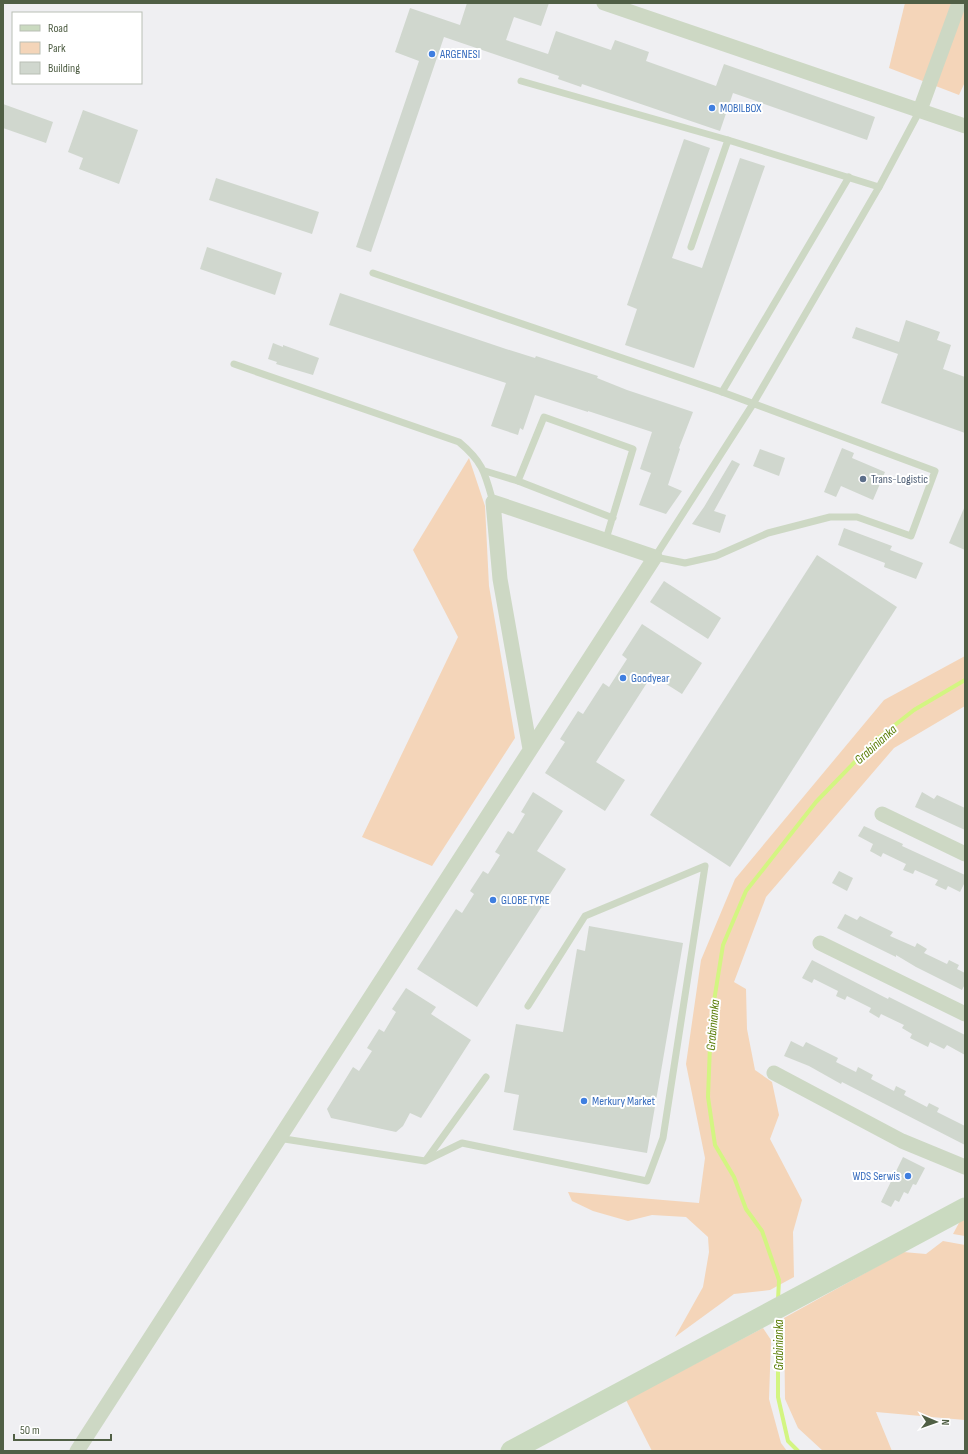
<svg xmlns="http://www.w3.org/2000/svg" width="968" height="1454" viewBox="0 0 968 1454" font-family="'Sofia Sans Condensed',sans-serif">
	<style>
		.green { fill: #f4d5b9 }
		.lines { fill: none; stroke-linecap: round; stroke-linejoin: round }
		.stream { stroke: #d3f582; stroke-width: 4 }
		.building { fill: #d0d7ce }
		.lane { stroke: #cdd8c4; stroke-width: 7 }
		.street { stroke: #cdd8c4; stroke-width: 15 }
		.secondary { stroke: #cadac0; stroke-width: 21 }
		.shop-dot { fill: #3f7fe0; stroke: #fff; stroke-width: 1.5 }
		.service-dot { fill: #5c6f8a; stroke: #fff; stroke-width: 1.5 }
		.labels { text-anchor: middle; stroke-width: 4; stroke-linejoin: round; paint-order: stroke }
		.shop-label { font-size: 12px; fill: #366cbe; stroke: #fff; text-anchor: start }
		.service-label { font-size: 12px; fill: #4e5e75; stroke: #fff; text-anchor: start }
		.water-label { font-size: 13px; font-style: italic; fill: #597d06; stroke: #fff }
	</style>
	<rect width="100%" height="100%" fill="#efeff2"/>
	<g class="green">
		<polygon points="905,3 965,3 965,82 959,95 889,68"/>
		<polygon points="469,458 485,506 489,586 515,738 432,866 362,837 458,637 413,550"/>
		<polygon points="965,656 965,706 894,748 766,897 734,982 746,989 747,1029 755,1070 772,1082 779,1115 770,1139 802,1200 793,1232 794,1277 770,1290 734,1294 675,1337 703,1287 709,1252 708,1237 686,1217 652,1215 628,1221 593,1211 572,1201 568,1192 699,1203 705,1158 686,1064 701,960 735,879 884,700"/>
		<polygon points="965,1219 965,1236 953,1234 960,1221"/>
		<polygon points="943,1241 965,1245 965,1420 876,1412 892,1451 823,1451 798,1428 785,1399 784,1318 903,1252 926,1254"/>
		<polygon points="763,1328 771,1340 769,1399 781,1443 787,1451 652,1451 626,1400"/>
	</g>
	<g class="lines">
		<g class="stream">
			<polyline points="778,1300 779,1280 762,1231 746,1209 734,1177 715,1145 708,1097 711,1020 723,945 746,891 816,802 877,739 914,710 965,680"/>
			<polyline points="778,1315 778,1397 788,1441 798,1451"/>
		</g>
	</g>
	<g class="building">
		<polygon points="467,3 549,3 541,26 514,17 506,40 548,54 556,31 611,50 615,40 649,52 646,61 716,86 724,64 875,117 867,140 733,93 720,131 582,84 581,87 558,79 559,76 444,37 371,252 356,247 419,61 395,52 410,8 460,25"/>
		<polygon points="3,104 53,122 46,143 3,128"/>
		<polygon points="83,110 138,130 119,184 79,169 83,158 68,152"/>
		<polygon points="684,139 710,148 672,258 702,268 740,158 765,166 694,368 625,345 637,309 627,305"/>
		<polygon points="216,178 319,212 312,234 209,200"/>
		<polygon points="207,247 282,273 275,295 200,269"/>
		<polygon points="340,293 506,349 535,358 536,356 598,376 597,378 627,390 693,412 679,448 680,449 668,485 682,491 666,514 639,505 651,473 640,469 652,432 588,411 588,412 535,395 523,430 520,428 518,435 491,426 506,383 329,325"/>
		<polygon points="906,320 940,332 937,340 951,345 943,369 965,377 965,433 881,403 898,354 852,338 856,327 899,342"/>
		<polygon points="273,343 283,347 283,345 319,358 313,375 276,364 277,362 268,359"/>
		<polygon points="842,448 854,453 852,458 885,472 873,500 841,486 836,497 824,492"/>
		<polygon points="760,449 785,458 779,476 753,466"/>
		<polygon points="732,460 740,464 714,511 726,515 720,533 692,524 704,507"/>
		<polygon points="965,506 965,550 949,543"/>
		<polygon points="844,528 892,546 890,550 923,563 916,579 884,567 885,563 838,545"/>
		<polygon points="817,555 897,607 730,867 650,815"/>
		<polygon points="664,581 721,618 708,639 650,602"/>
		<polygon points="642,624 702,663 682,694 652,675 596,762 625,780 605,811 545,773 565,742 560,739 578,711 583,714 603,683 609,687 627,659 622,655"/>
		<polygon points="533,792 563,811 537,851 566,869 477,1007 417,969 456,909 462,913 474,894 470,891 483,871 488,874 500,855 495,852 508,831 513,834 525,814 521,812"/>
		<polygon points="922,792 934,799 937,795 965,808 965,830 915,807"/>
		<polygon points="864,826 903,844 902,846 965,875 965,882 960,892 948,886 946,890 935,885 938,880 915,870 913,874 903,870 906,864 883,853 881,857 870,851 873,844 858,836"/>
		<polygon points="839,871 853,878 847,891 832,883"/>
		<polygon points="845,914 857,920 860,916 870,921 893,932 890,936 915,947 917,943 927,949 924,953 947,964 949,960 959,965 957,969 965,973 965,984 962,990 916,967 896,955 896,957 837,928"/>
		<polygon points="589,926 683,943 647,1153 513,1130 519,1095 504,1092 516,1024 563,1032 577,949 585,951"/>
		<polygon points="812,960 888,999 889,997 965,1035 965,1055 947,1045 944,1049 930,1042 928,1047 910,1038 912,1034 902,1028 904,1025 881,1014 879,1018 869,1012 871,1008 847,996 845,1000 836,996 838,991 814,979 812,983 802,978"/>
		<polygon points="406,988 436,1007 431,1014 471,1040 421,1118 410,1113 403,1126 396,1132 331,1118 327,1109 353,1067 359,1071 372,1051 367,1048 379,1029 384,1032 396,1012 392,1009"/>
		<polygon points="791,1041 803,1047 806,1042 838,1058 836,1062 856,1072 858,1067 873,1075 871,1079 894,1091 896,1086 906,1091 904,1095 927,1107 929,1103 939,1108 937,1112 965,1126 965,1145 842,1082 841,1084 809,1066 784,1056"/>
		<polygon points="903,1157 925,1168 916,1185 913,1184 908,1194 904,1192 899,1202 895,1200 891,1207 881,1202"/>
	</g>
	<g class="lines">
		<g class="lane">
			<polyline points="521,81 728,140"/>
			<polyline points="849,177 722,392 935,471 911,536 857,517 830,517 768,533 716,556 685,563 655,557 753,404 879,187 920,110"/>
			<polyline points="691,247 728,140 879,187"/>
			<polyline points="373,273 722,392"/>
			<path d="M234,364L459,442C483,462 485,473 493,502"/>
			<polyline points="485,471 518,481"/>
			<polyline points="606,539 633,449 544,417 518,481 613,518"/>
			<polyline points="278,1138 425,1161 462,1143 647,1181 663,1138 705,866 585,916 528,1006"/>
			<polyline points="426,1160 486,1077"/>
		</g>
		<g class="street">
			<polyline points="604,3 965,126"/>
			<polyline points="920,110 959,3"/>
			<polyline points="882,814 965,854"/>
			<polyline points="820,943 965,1014"/>
			<polyline points="774,1073 902,1141 965,1167"/>
			<polyline points="77,1451 655,557 493,502 500,579 530,749"/>
		</g>
		<polyline class="secondary" points="511,1451 965,1208"/>
	</g>
	<g class="shop-dot">
		<circle cx="432" cy="54" r="4"/>
		<circle cx="712" cy="108" r="4"/>
		<circle cx="623" cy="678" r="4"/>
		<circle cx="493" cy="900" r="4"/>
		<circle cx="584" cy="1101" r="4"/>
		<circle cx="908" cy="1176" r="4"/>
	</g>
	<circle class="service-dot" cx="863" cy="479" r="4"/>
	<g class="labels">
		<g class="shop-label">
			<text x="440" y="58">ARGENESI</text>
			<text x="720" y="112">MOBILBOX</text>
			<text x="631" y="682">Goodyear</text>
			<text x="501" y="904">GLOBE TYRE</text>
			<text x="592" y="1105">Merkury Market</text>
			<text x="900" y="1180" text-anchor="end">WDS Serwis</text>
		</g>
		<g class="service-label">
			<text x="871" y="483">Trans-Logistic</text>
		</g>
		<g class="water-label">
			<text transform="translate(875 744) rotate(-42)" y="5">Grabinianka</text>
			<text transform="translate(712 1025) rotate(-85)" y="5">Grabinianka</text>
			<text transform="translate(778 1345) rotate(-90)" y="5">Grabinianka</text>
		</g>
	</g>
	<rect width="968" height="1454" fill="none" stroke="#505f45" stroke-width="8"/>
	<rect x="12" y="12" width="130" height="72" fill="#ffffff" stroke="#b9bfb5"/>
	<rect x="20" y="25" width="20" height="6" fill="#cadac0" stroke="#b9bfb5"/>
	<text x="48" y="32" font-size="12" fill="#505f45">Road</text>
	<rect x="20" y="42" width="20" height="12" fill="#f4d5b9" stroke="#b9bfb5"/>
	<text x="48" y="52" font-size="12" fill="#505f45">Park</text>
	<rect x="20" y="62" width="20" height="12" fill="#d0d7ce" stroke="#b9bfb5"/>
	<text x="48" y="72" font-size="12" fill="#505f45">Building</text>
	<g transform="translate(936 1422) rotate(92)" stroke="#ffffff" stroke-width="3" paint-order="stroke">
	<path d="M0-3L7 15L0 10L-7 15Z" fill="#505f45"/>
	<text y="-6" font-size="11" font-weight="bold" text-anchor="middle" fill="#505f45">N</text>
	</g>
	<path d="M14 1434v6h97v-6" fill="none" stroke="#505f45" stroke-width="2"/>
	<text x="20" y="1434" font-size="12" fill="#505f45" stroke="#ffffff" stroke-width="3" paint-order="stroke">50 m</text>
</svg>
